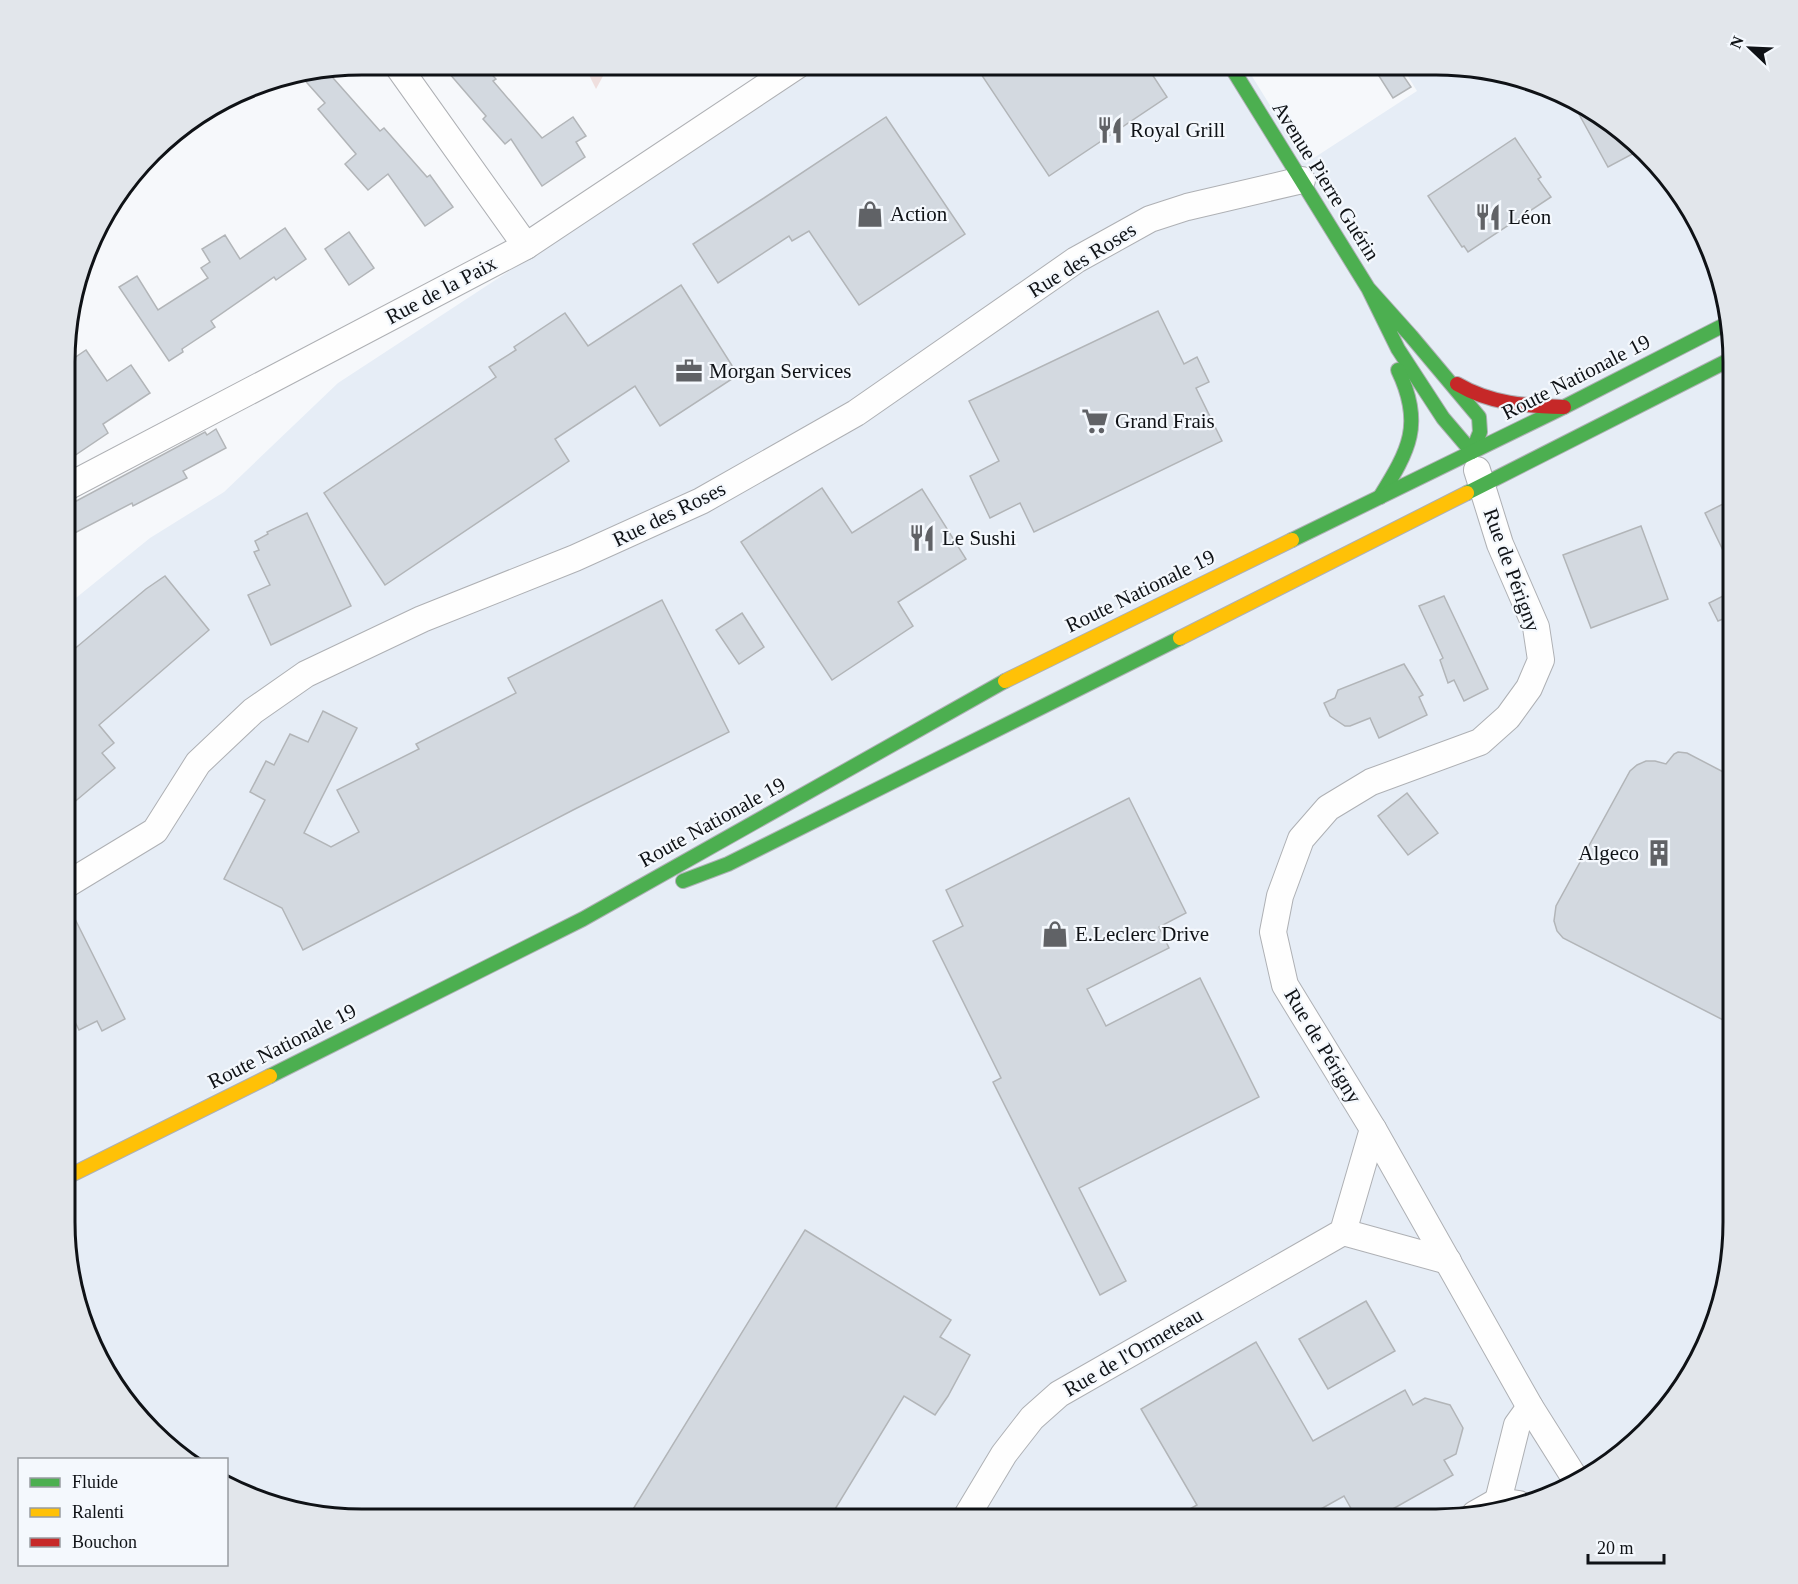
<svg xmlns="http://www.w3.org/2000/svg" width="1798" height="1584" viewBox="0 0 1798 1584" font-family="'Times New Roman',serif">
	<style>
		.built { fill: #e6edf6 }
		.green { fill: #efdfde }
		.building { fill: #d3d9e0; stroke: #b2b5b8; stroke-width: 1.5 }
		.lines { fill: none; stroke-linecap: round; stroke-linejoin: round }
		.street-casing { stroke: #aeb0b4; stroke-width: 28 }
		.fast-casing { stroke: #aeb0b4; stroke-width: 16 }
		.slow-casing { stroke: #aeb0b4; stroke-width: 16 }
		.jam-casing { stroke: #aeb0b4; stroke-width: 16 }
		.street { stroke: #fefefe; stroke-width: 26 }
		.fast { stroke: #4caf50; stroke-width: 14 }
		.slow { stroke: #ffc107; stroke-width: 14 }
		.jam { stroke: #c62828; stroke-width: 14 }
		.labels { text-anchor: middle; stroke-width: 4.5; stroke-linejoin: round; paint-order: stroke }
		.poi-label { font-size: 21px; fill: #0f1216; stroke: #f4f8fd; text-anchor: start }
		.street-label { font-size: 21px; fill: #0f1216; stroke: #f4f8fd }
		.rim { fill: none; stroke: #0f1216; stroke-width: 3 }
	</style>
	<rect width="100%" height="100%" fill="#f6f8fb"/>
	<polygon class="built" points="824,65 1245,65 1306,163 1417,91 1401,65 1456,65 1568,95 1659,166 1711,248 1733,342 1733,1223 1728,1281 1703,1353 1632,1445 1550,1497 1455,1519 361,1519 285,1509 231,1489 227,1486 226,1460 192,1459 139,1418 87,1336 65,1241 66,606 150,538 224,492 338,383"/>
	<polygon class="green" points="584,65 609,65 596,89"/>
	<g class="building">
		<polygon points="442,65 483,65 496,79 493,81 542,138 573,117 586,136 576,142 585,157 542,186 511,139 505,144 483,119 486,116"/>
		<polygon points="975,65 1146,65 1167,97 1049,176"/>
		<polygon points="1372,65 1396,65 1411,87 1393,98"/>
		<polygon points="326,70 380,131 384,128 427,177 430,175 453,207 425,226 388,174 368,190 345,164 356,154 318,109 325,103 300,75"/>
		<polygon points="1569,96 1622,137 1640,150 1608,167"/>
		<polygon points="886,117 965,234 859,305 809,231 792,241 789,236 718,283 693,244 764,198"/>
		<polygon points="1515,138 1541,177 1538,179 1551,197 1468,252 1464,246 1462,247 1428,196"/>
		<polygon points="285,228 306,259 276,280 274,277 211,321 215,327 182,349 183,352 169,361 119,287 137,276 158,310 208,278 201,268 210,262 202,249 225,235 240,259"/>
		<polygon points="349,232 374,268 349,285 325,249"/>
		<polygon points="681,285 738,375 660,426 635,386 555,439 569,461 385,585 324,493 496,377 489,367 516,350 514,347 565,313 588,346"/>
		<polygon points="1158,311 1184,364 1197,357 1209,382 1196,388 1222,441 1034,532 1020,503 990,518 970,476 999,461 969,401"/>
		<polygon points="86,350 107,381 131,365 150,393 103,424 108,433 74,456 67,445 67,363"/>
		<polygon points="216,429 226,448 183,471 187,478 133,506 132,503 67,537 67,506 205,432 207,435"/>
		<polygon points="822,488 852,533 922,489 966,559 898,602 913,626 832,680 741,542"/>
		<polygon points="1733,499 1733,571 1705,513"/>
		<polygon points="307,513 351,606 271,645 248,595 270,585 254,552 259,550 255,541 268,534 267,532"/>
		<polygon points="1641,526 1668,599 1591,628 1563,555"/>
		<polygon points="165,576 209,630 99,725 114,743 102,753 115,768 66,809 66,656 146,589"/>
		<polygon points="1733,591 1733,615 1718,621 1709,603"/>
		<polygon points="1444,596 1488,689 1464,701 1454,680 1448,683 1440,660 1443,658 1419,606"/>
		<polygon points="662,600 729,732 575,809 303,950 282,908 224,879 265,800 250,792 266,761 274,765 290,734 308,742 323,711 357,728 304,833 331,847 359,832 337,790 419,749 416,744 516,693 508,678"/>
		<polygon points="742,613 764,647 739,664 716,630"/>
		<polygon points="1404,664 1423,695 1419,697 1427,715 1379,738 1370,718 1350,726 1345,726 1330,716 1324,703 1335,698 1338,690"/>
		<polygon points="1678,752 1687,753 1733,777 1733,1025 1563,938 1557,931 1554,921 1556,906 1630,771 1637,765 1646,761 1655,761 1666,764 1674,754"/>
		<polygon points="1407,793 1438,833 1408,855 1378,816"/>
		<polygon points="1129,798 1186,913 1159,927 1169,948 1087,989 1106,1026 1200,978 1259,1097 1079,1188 1126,1281 1100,1295 993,1082 1001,1078 933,941 963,926 946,890"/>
		<polygon points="66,901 125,1019 102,1031 97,1021 79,1030 66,1004"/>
		<polygon points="805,1230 951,1320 940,1337 970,1355 948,1396 935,1415 904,1396 829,1519 627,1519"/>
		<polygon points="1366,1301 1395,1351 1328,1389 1299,1339"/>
		<polygon points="1256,1342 1313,1441 1405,1390 1413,1405 1425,1398 1450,1405 1463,1428 1456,1454 1444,1460 1453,1475 1375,1519 1357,1519 1344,1496 1303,1519 1172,1519 1197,1505 1141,1409"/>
	</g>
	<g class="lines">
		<defs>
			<g id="street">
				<polyline points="397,65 526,246"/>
				<polyline points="1477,470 1500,544 1536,627 1541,660 1529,688 1508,717 1480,742 1371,782 1328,808 1301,839 1280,896 1273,932 1285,985 1373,1129 1530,1407 1576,1480"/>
				<polyline points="67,487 526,246 798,65"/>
				<polyline points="66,885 155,831 198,763 253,711 306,674 422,619 575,558 701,501 856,413 1076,260 1150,219 1187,207 1302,180"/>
				<polyline points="1343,1232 1448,1261"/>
				<polyline points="1498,1501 1517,1425 1530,1407"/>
				<polyline points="1475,1514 1498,1501 1519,1504"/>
				<polyline points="965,1519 1004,1454 1032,1418 1059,1394 1343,1232 1373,1129"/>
			</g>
			<g id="fast">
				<polyline points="1230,65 1368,288 1398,349 1443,418 1472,452 1480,432 1479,417 1411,336 1368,288"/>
				<polyline points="1467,493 1733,358"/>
				<path d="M1380,497C1409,450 1424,424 1398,370"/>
				<polyline points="1292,540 1564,407 1728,323"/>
				<polyline points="683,881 728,864 1180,638"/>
				<polyline points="270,1076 583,919 1005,681"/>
			</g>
			<g id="slow">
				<polyline points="1180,638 1467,493"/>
				<polyline points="1005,681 1292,540"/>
				<polyline points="65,1178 270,1076"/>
			</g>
			<path id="jam" d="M1457,384C1491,404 1526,406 1564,407"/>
		</defs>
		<use href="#street" class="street-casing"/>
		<use href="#fast" class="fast-casing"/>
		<use href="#slow" class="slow-casing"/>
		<use href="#jam" class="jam-casing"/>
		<use href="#street" class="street"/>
		<use href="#fast" class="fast"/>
		<use href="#slow" class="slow"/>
		<use href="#jam" class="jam"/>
	</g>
	<defs>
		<symbol id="restaurant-bare" viewBox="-9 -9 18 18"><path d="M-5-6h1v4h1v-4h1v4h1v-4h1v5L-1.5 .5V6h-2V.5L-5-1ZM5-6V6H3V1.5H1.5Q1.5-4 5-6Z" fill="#606266" stroke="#f4f8fd" stroke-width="2.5" paint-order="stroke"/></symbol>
		<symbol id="shop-bare" viewBox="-9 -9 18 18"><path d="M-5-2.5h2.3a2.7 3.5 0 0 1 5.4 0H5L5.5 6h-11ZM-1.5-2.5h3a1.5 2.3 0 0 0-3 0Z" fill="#606266" stroke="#f4f8fd" stroke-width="2.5" paint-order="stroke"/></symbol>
		<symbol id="office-bare" viewBox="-9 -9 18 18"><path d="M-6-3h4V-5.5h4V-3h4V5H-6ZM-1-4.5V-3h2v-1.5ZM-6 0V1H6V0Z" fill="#606266" stroke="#f4f8fd" stroke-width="2.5" paint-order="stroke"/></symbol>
		<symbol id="supermarket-bare" viewBox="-9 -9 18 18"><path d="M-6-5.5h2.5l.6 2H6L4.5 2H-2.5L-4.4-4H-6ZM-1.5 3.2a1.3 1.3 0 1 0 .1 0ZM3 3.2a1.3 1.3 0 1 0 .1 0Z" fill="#606266" stroke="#f4f8fd" stroke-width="2.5" paint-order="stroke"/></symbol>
		<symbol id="building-bare" viewBox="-9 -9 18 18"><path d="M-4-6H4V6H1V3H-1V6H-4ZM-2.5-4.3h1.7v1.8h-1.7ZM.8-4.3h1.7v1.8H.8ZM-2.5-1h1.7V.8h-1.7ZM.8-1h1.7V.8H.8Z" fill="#606266" stroke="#f4f8fd" stroke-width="2.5" paint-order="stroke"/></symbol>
	</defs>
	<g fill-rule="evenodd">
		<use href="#restaurant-bare" x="1091" y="111" width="38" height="38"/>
		<use href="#shop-bare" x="851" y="195" width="38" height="38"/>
		<use href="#restaurant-bare" x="1469" y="198" width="38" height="38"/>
		<use href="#office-bare" x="670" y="352" width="38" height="38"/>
		<use href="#supermarket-bare" x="1076" y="402" width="38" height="38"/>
		<use href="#restaurant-bare" x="903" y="519" width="38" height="38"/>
		<use href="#building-bare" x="1640" y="834" width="38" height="38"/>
		<use href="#shop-bare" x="1036" y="915" width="38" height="38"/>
	</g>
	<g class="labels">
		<g class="poi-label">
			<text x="1130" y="137">Royal Grill</text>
			<text x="890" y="221">Action</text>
			<text x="1508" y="224">Léon</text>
			<text x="709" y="378">Morgan Services</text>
			<text x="1115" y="428">Grand Frais</text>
			<text x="942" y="545">Le Sushi</text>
			<text x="1639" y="860" text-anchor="end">Algeco</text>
			<text x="1075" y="941">E.Leclerc Drive</text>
		</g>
		<g class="street-label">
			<text transform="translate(1326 181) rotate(58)" y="7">Avenue Pierre Guérin</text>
			<text transform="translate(1082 260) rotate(-32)" y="7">Rue des Roses</text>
			<text transform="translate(441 290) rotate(-28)" y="7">Rue de la Paix</text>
			<text transform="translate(1576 377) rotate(-27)" y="7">Route Nationale 19</text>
			<text transform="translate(669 514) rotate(-26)" y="7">Rue des Roses</text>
			<text transform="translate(1512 570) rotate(70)" y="7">Rue de Périgny</text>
			<text transform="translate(1140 591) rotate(-26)" y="7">Route Nationale 19</text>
			<text transform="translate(712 822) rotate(-29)" y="7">Route Nationale 19</text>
			<text transform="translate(282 1046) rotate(-27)" y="7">Route Nationale 19</text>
			<text transform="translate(1323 1046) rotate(59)" y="7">Rue de Périgny</text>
			<text transform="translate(1133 1352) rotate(-30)" y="7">Rue de l'Ormeteau</text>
		</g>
	</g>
	<path d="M0 0H1798V1584H0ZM362 75H1436A287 287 0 0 1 1723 362V1222A287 287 0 0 1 1436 1509H362A287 287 0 0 1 75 1222V362A287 287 0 0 1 362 75Z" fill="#e2e6eb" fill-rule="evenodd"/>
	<path class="rim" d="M362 75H1436A287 287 0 0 1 1723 362V1222A287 287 0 0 1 1436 1509H362A287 287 0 0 1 75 1222V362A287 287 0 0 1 362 75Z"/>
	<rect x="18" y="1458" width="210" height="108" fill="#f4f8fd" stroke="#989ca1" stroke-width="1.5"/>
	<rect x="30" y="1478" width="30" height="9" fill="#4caf50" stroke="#989ca1" stroke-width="1.5"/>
	<text x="72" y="1488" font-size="18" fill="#0f1216">Fluide</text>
	<rect x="30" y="1508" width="30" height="9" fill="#ffc107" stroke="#989ca1" stroke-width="1.5"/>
	<text x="72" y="1518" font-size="18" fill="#0f1216">Ralenti</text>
	<rect x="30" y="1538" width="30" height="9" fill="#c62828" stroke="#989ca1" stroke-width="1.5"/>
	<text x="72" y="1548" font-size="18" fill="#0f1216">Bouchon</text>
	<g transform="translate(1750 48) rotate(293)" stroke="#f4f8fd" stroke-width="4.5" paint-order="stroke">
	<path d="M0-4.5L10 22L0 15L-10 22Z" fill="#0f1216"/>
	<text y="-9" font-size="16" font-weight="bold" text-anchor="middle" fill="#0f1216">N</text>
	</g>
	<path d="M1588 1554v9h76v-9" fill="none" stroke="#0f1216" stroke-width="3"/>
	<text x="1597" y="1554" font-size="18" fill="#0f1216" stroke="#f4f8fd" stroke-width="4.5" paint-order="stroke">20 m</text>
</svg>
